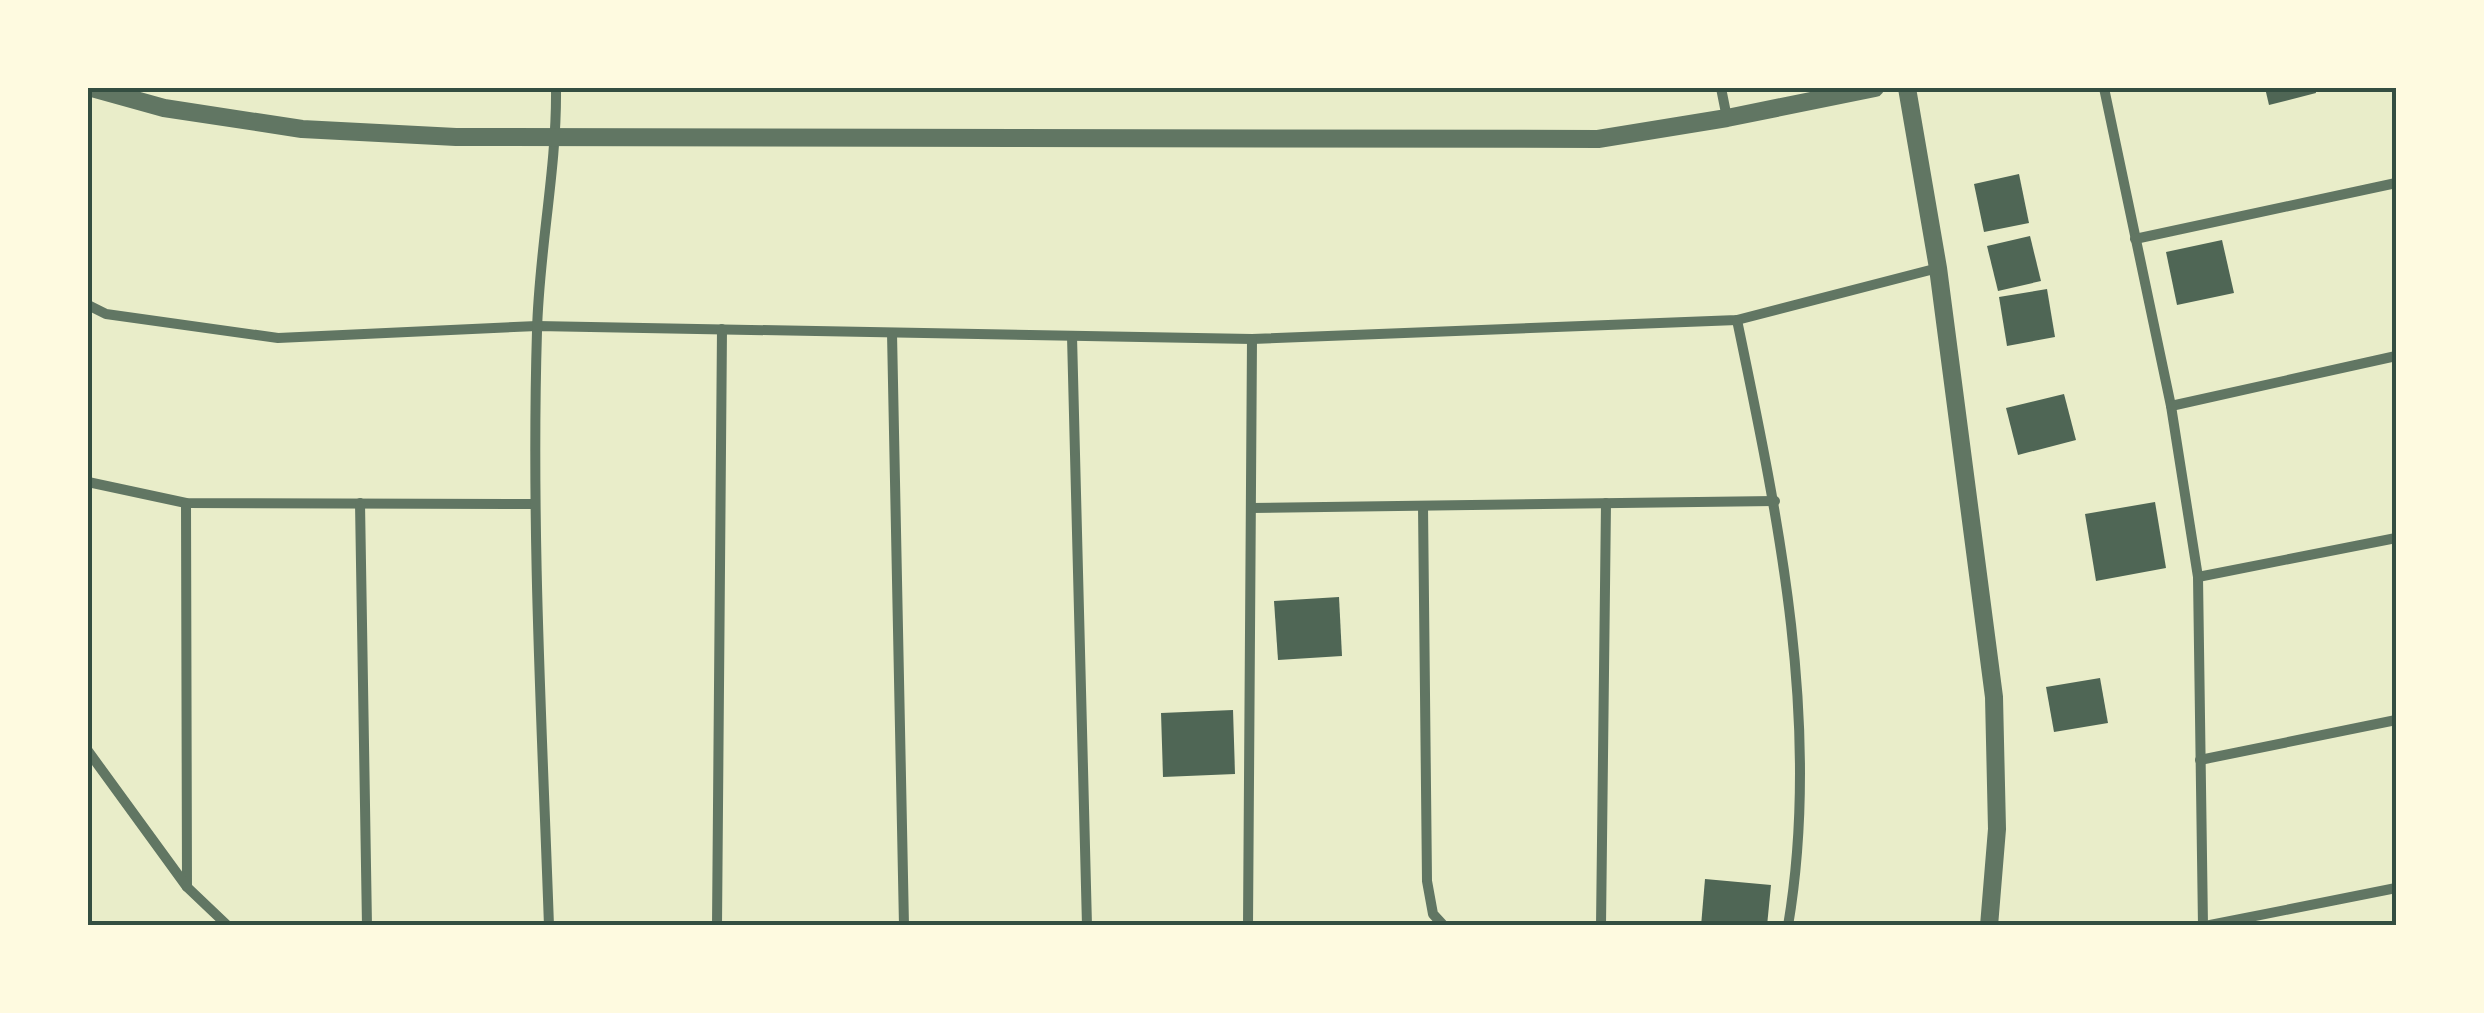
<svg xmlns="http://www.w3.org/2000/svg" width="2484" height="1013" viewBox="0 0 2484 1013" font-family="Cabin,sans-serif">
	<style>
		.building { fill: #4f6655 }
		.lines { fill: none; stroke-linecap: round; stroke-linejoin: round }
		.minor { stroke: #617663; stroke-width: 10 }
		.tertiary { stroke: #617663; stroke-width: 18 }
		.neatline { fill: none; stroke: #344e41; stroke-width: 4 }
	</style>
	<rect width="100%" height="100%" fill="#e9edc9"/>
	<g class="building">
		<polygon points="2265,88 2315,88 2316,93 2269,105"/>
		<polygon points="2019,174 2029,223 1984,232 1974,184"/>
		<polygon points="2030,236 2041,281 1998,291 1987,246"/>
		<polygon points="2222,240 2234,293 2177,305 2166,252"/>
		<polygon points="2047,289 2055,337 2007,346 1999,297"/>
		<polygon points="2064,394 2076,440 2018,455 2006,408"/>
		<polygon points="2155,502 2166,568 2096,581 2085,514"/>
		<polygon points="1339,597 1342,656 1278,660 1274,601"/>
		<polygon points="2100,678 2108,723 2054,732 2046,687"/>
		<polygon points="1233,710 1235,774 1163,777 1161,713"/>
		<polygon points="1705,879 1771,885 1767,926 1701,926"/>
	</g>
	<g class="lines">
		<g class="minor">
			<polyline points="1721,88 1727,118"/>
			<polyline points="2104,88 2171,406 2198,577 2203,926"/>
			<polyline points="2135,239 2396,183"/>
			<polyline points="88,305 106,314 278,338 537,326 1252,339 1737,320 1938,268"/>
			<path d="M1737,320C1778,517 1822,724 1788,926"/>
			<polyline points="892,333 904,926"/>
			<polyline points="1072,336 1087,926"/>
			<polyline points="2171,406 2396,356"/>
			<polyline points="88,482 186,503 535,504"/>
			<polyline points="186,503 187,887"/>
			<polyline points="360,503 367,926"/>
			<polyline points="1423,506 1427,881 1433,914 1444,926"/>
			<polyline points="1251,508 1775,501"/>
			<polyline points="2198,577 2396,538"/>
			<polyline points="88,751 187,887 228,926"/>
			<polyline points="2200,760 2396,720"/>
			<path d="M549,926C542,727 531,529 537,331C539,249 557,169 556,88"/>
			<polyline points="717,926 722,329"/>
			<polyline points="1248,926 1252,339"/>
			<polyline points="1601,926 1606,503"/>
			<polyline points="2205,926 2396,888"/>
		</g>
		<g class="tertiary">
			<polyline points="92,88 164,108 302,129 456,137 1598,139 1727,118 1875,88"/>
			<polyline points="1907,88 1938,268 1994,697 1997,829 1989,926"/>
		</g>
	</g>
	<rect width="2484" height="1013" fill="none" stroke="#fefae0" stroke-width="180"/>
	<rect x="90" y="90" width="2304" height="833" class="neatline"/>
</svg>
